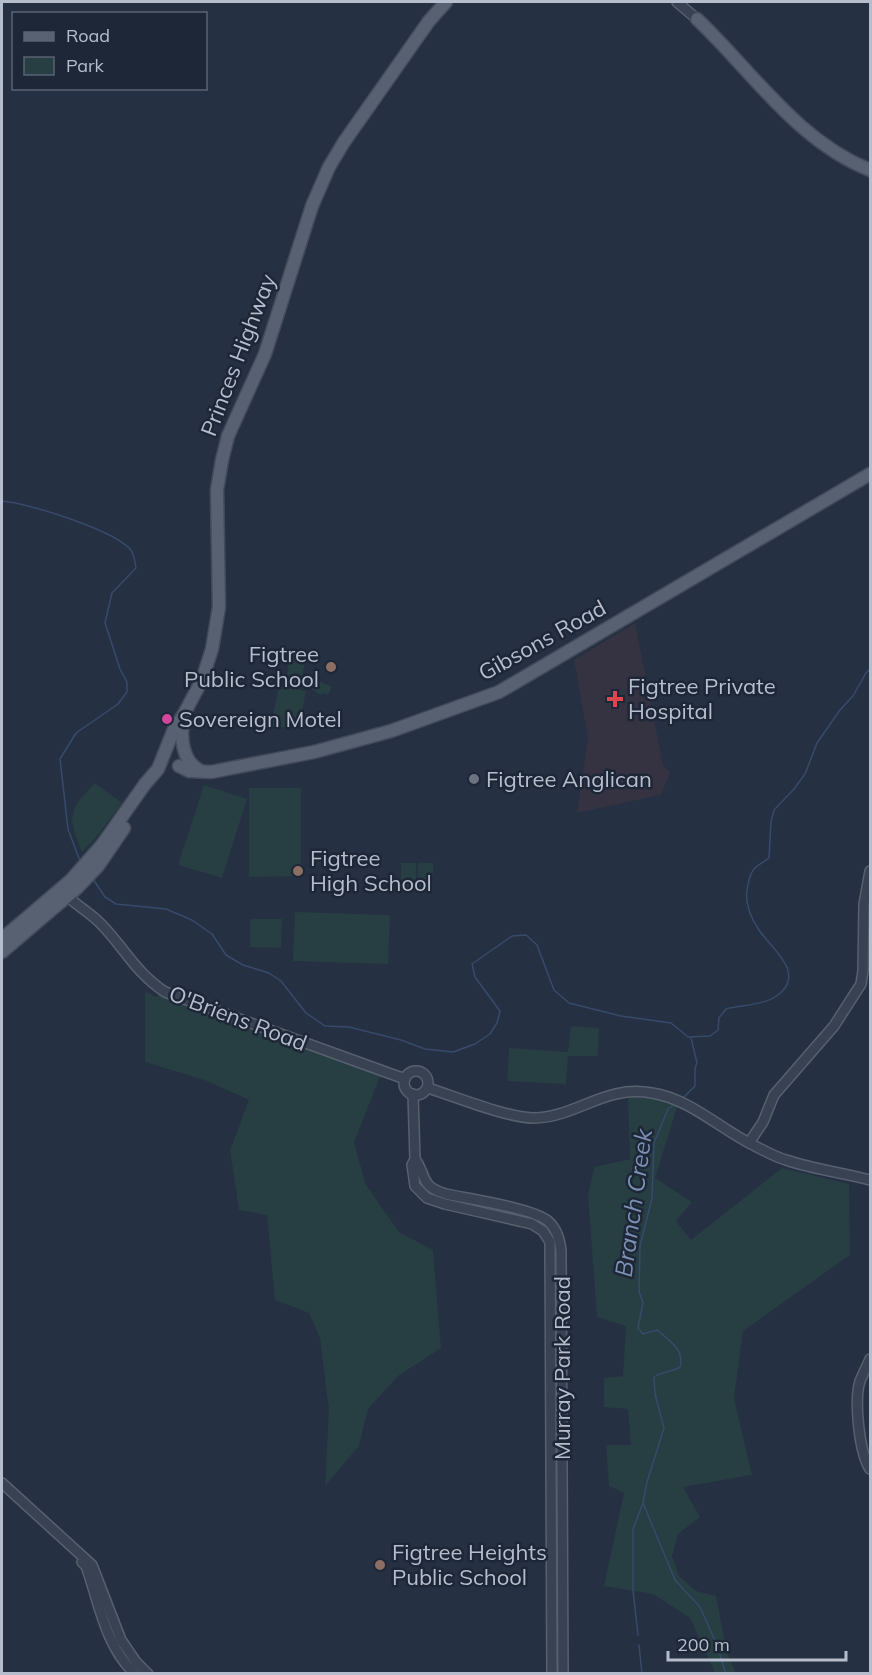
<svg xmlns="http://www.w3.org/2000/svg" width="872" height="1675" viewBox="0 0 872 1675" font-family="Mulish,sans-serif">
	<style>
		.medical { fill: #353242 }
		.green { fill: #273e43 }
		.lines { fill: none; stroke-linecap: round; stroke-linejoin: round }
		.stream { stroke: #384a6a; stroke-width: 1.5 }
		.minor-casing { stroke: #57606f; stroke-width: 12 }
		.major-casing { stroke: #434b5b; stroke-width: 15 }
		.minor { stroke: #394252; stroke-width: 9 }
		.major { stroke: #576172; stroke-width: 12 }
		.education-dot { fill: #8d6e63; stroke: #1e2737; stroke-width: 2 }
		.health-dot { fill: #e0444e; stroke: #1e2737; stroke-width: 2 }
		.hotel-dot { fill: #d1479c; stroke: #1e2737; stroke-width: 2 }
		.worship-dot { fill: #6b7280; stroke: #1e2737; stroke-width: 2 }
		.labels { text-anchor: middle; stroke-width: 5; stroke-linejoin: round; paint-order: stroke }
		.street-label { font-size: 22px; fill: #b6bdcc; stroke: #1e2737 }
		.poi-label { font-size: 22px; fill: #b6bdcc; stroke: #1e2737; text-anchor: start }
		.water-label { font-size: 24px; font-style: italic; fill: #7c91b4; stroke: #1e2737 }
	</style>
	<rect width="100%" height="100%" fill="#253042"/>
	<polygon class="medical" points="635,623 663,765 670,772 661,795 577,813 588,738 574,660"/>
	<g class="green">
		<polygon points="291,652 306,655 301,684 286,681"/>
		<polygon points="315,679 332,687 328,695 323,693 321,695 311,689"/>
		<polygon points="279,686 306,691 298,730 271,725"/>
		<path d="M95,783L122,803L98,835L82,852C67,817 68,810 95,783Z"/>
		<polygon points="204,785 247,799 222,878 178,865"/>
		<polygon points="249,788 301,788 301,876 249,877"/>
		<polygon points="401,863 416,863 417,892 401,892"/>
		<rect x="418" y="863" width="15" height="29"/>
		<polygon points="295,912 390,915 388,964 293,961"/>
		<polygon points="250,919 282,919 281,948 250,947"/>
		<polygon points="147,992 155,997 165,992 382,1071 354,1143 366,1185 399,1232 433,1250 441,1348 398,1376 368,1409 359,1446 325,1486 329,1410 320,1338 309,1313 275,1300 267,1215 239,1210 230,1150 249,1100 207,1081 145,1062 145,994"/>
		<polygon points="571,1026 599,1028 598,1056 568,1056 566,1084 507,1081 509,1048 568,1052"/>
		<polygon points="628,1092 679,1101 655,1178 692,1202 676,1221 691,1240 782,1168 849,1184 850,1255 743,1331 734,1398 752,1475 683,1487 700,1517 678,1534 672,1556 679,1576 696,1591 716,1596 727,1653 736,1673 715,1673 690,1618 653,1594 604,1586 624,1493 609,1486 606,1445 631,1445 628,1409 604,1407 604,1378 623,1376 626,1326 597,1317 588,1195 594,1167 630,1159"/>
	</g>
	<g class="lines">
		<g class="stream">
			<path d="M2,501C28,503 114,530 131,550C134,554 135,562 136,568L112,593L105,623L120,669L127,682V692L118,704L76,733L60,759L68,829L80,861"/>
			<path d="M93,879L105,897L116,904L166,909L192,920L212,934L226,955L243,965L269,973L281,981L306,1013L325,1026L349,1027L401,1040L425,1049L453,1052L475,1044L490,1034L497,1023L500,1011L475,977L472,964L512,936L526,935L537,945L554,990L569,1003L621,1016L671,1023L688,1037L710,1036L718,1030L719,1018L726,1009C742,1005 765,1005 778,995C807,973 770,947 759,930C751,918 745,905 747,891C748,884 749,875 754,869C757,865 764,862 769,858L771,822L774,810L794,789L805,774L817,743L840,710L853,696L866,673L870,669"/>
			<polyline points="683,1098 695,1086 695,1068 697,1063 691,1038"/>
			<path d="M674,1105L668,1109L654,1143L652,1198L640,1246L639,1291L643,1303L638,1328L643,1334L657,1330C669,1340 685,1350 680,1367C672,1372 663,1371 654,1377L655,1394L664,1428L647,1482L643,1503L675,1580L700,1607L717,1645L726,1674"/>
			<polyline points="638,1635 633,1590 633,1529 643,1503"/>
			<polyline points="639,1645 642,1674"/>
		</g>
		<defs>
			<g id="minor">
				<polyline points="677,2 697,19"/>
				<path d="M63,892C75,905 90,912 102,925C125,949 136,973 165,992L405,1079"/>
				<circle cx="416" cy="1083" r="12"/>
				<path d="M428,1088C456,1097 505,1117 533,1118C576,1118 605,1084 652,1093C690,1099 719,1128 753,1145C763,1150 775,1157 786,1160C813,1169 843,1173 870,1180"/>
				<polyline points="413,1094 415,1159 412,1165 415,1186 427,1198 445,1204 532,1224 543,1231 550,1242 552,1674"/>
				<polyline points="749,1143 763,1122 774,1095 834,1026 861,984 863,971 864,904 870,871"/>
				<path d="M415,1159C427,1176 420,1187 446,1194C469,1199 532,1208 548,1221C557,1229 560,1240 561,1251L563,1674"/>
				<path d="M870,1359C867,1366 863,1374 860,1381C854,1400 859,1452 870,1469"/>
				<polyline points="2,1483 92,1565 121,1640 136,1662 148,1674"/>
				<path d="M82,1562L86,1566C99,1602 105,1646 135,1674"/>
			</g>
			<g id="major">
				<path d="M697,19C752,71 797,141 870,170"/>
				<path d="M184,715C180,735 181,762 201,771"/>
				<polyline points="179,766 189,771 211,772 314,752 391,731 499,692 870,474"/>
				<polyline points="2,939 71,880 102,845 145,784 158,769 174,729 184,714 202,680 212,649 219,607 217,490 222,460 228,436 265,354 312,206 329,167 344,142 429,21 446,2"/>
				<polyline points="2,952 77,888 98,866 124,828"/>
			</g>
		</defs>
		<use href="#minor" class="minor-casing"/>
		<use href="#major" class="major-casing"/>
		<use href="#minor" class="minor"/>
		<use href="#major" class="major"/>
	</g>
	<g class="education-dot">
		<circle cx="331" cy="667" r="6"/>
		<circle cx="298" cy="871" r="6"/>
		<circle cx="380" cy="1565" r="6"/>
	</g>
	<path class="health-dot" d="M612 690h6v6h6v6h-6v6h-6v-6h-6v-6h6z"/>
	<circle class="hotel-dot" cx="167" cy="719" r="6"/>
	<circle class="worship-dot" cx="474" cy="779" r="6"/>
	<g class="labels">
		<g class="street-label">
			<text transform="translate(238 355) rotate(-69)" y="8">Princes Highway</text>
			<text transform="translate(542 640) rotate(-29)" y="8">Gibsons Road</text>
			<text transform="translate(238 1018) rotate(21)" y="8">O'Briens Road</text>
			<text transform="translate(562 1368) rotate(-90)" y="8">Murray Park Road</text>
		</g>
		<g class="poi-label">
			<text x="319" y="662" text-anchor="end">Figtree<tspan x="319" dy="25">Public School</tspan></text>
			<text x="628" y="694">Figtree Private<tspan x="628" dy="25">Hospital</tspan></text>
			<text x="179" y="727">Sovereign Motel</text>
			<text x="486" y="787">Figtree Anglican</text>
			<text x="310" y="866">Figtree<tspan x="310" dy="25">High School</tspan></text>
			<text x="392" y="1560">Figtree Heights<tspan x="392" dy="25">Public School</tspan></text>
		</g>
		<g class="water-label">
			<text transform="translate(634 1203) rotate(-82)" y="8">Branch Creek</text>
		</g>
	</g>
	<rect width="872" height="1675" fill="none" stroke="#b6bdcc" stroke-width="6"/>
	<rect x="12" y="12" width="195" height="78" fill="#1e2737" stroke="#5b6373" stroke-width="1.5"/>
	<rect x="24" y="32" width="30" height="9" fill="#576172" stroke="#5b6373" stroke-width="1.5"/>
	<text x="66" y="42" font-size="18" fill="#b6bdcc">Road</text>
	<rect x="24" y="57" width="30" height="18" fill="#273e43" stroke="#5b6373" stroke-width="1.5"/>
	<text x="66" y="72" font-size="18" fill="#b6bdcc">Park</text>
	<path d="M668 1651v9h178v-9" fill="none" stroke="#b6bdcc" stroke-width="3"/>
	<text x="677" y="1651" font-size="18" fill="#b6bdcc" stroke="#1e2737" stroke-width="4.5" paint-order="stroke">200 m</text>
</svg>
